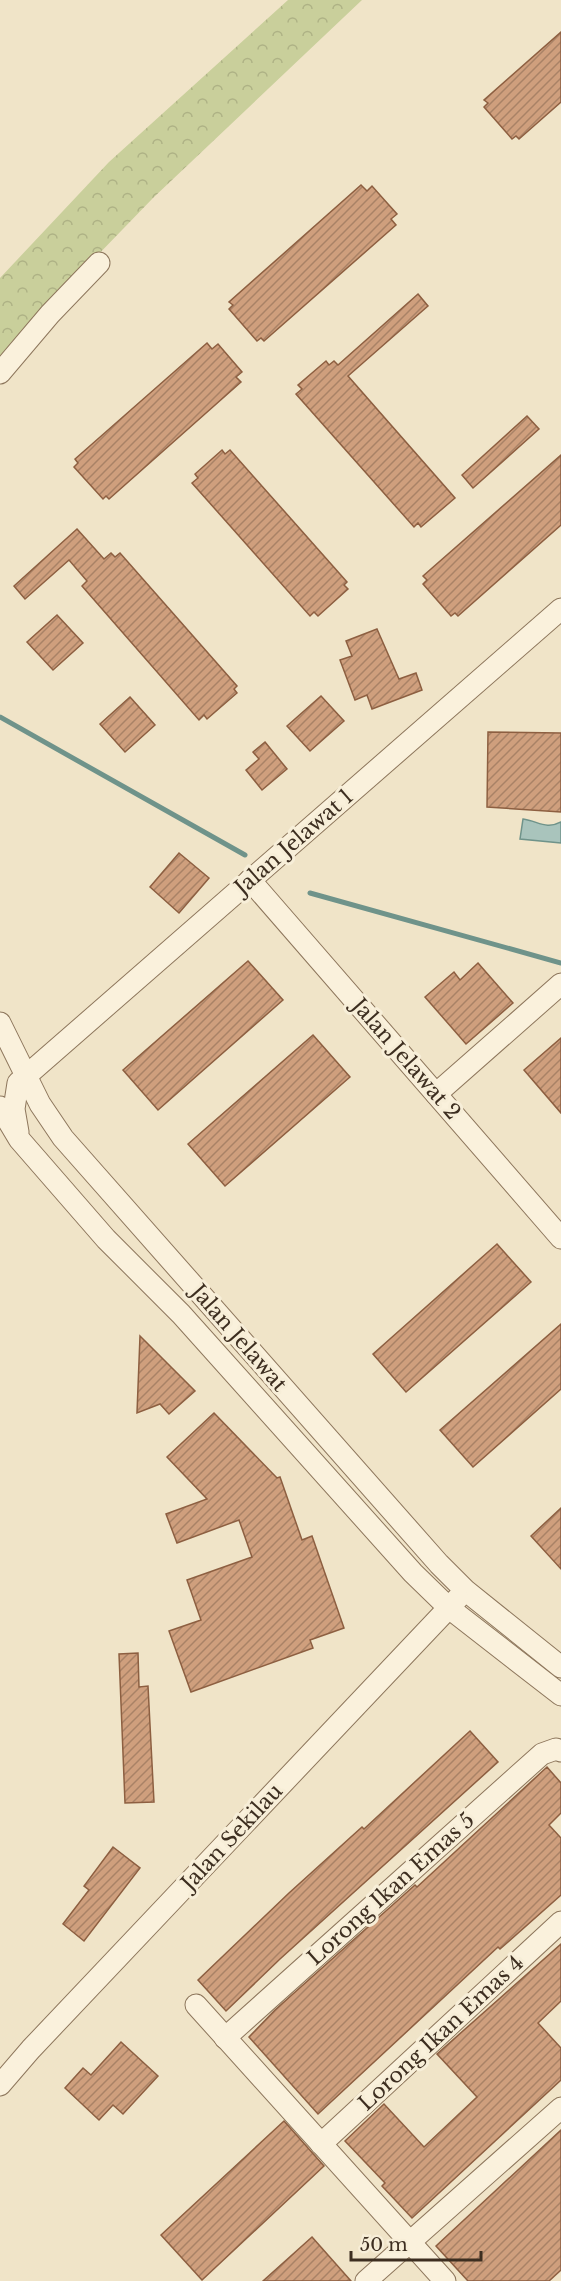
<svg xmlns="http://www.w3.org/2000/svg" width="561" height="2281" viewBox="0 0 561 2281" font-family="'Libre Baskerville',serif">
	<style>
		.forest { fill: url(#forest-crowns) }
		.water { fill: #a9c4bc; stroke: #6f938a; stroke-width: 1.5 }
		.lines { fill: none; stroke-linecap: round; stroke-linejoin: round }
		.stream { stroke: #6f938a; stroke-width: 5 }
		.building { fill: url(#building-hatch); stroke: #8d5f41; stroke-width: 1.5 }
		.minor-casing { stroke: #8d765c; stroke-width: 23 }
		.minor { stroke: #faf1dc; stroke-width: 21 }
		.labels { text-anchor: middle; stroke-width: 6; stroke-linejoin: round; paint-order: stroke }
		.street-label { font-size: 21px; fill: #3d2e20; stroke: #f7eed8 }
	</style>
	<defs>
		<pattern id="forest-crowns" width="20" height="18" patternUnits="userSpaceOnUse" patternTransform="scale(1.5)"><rect width="20" height="18" fill="#c9cf9b"/><path d="M2 6a3 3 0 1 1 6 0M12 15a3 3 0 1 1 6 0" fill="none" stroke="#aeb285"/></pattern>
		<pattern id="building-hatch" width="6" height="6" patternUnits="userSpaceOnUse" patternTransform="scale(1.5)"><rect width="6" height="6" fill="#cf9f7d"/><path d="M-1 1l2-2M0 6l6-6M5 7l2-2" fill="none" stroke="#a98266"/></pattern>
	</defs>
	<rect width="100%" height="100%" fill="#f0e4c8"/>
	<polygon class="forest" points="288,0 362,0 153,198 0,356 0,278 109,162"/>
	<path class="water" d="M523,819C538,821 546,830 561,822V843L520,839Z"/>
	<g class="lines">
		<g class="stream">
			<polyline points="0,717 245,855"/>
			<polyline points="310,893 561,963"/>
		</g>
	</g>
	<g class="building">
		<polygon points="561,32 561,102 519,139 516,136 512,139 484,107 488,103 484,100"/>
		<polygon points="361,185 367,191 372,186 388,204 397,214 391,219 396,225 264,341 261,338 257,341 229,309 233,305 229,302"/>
		<polygon points="418,294 428,306 348,376 455,498 421,527 418,523 414,527 296,394 302,389 298,385 326,361 329,365 334,361 338,365"/>
		<polygon points="207,343 212,349 218,344 242,372 236,377 241,382 109,499 106,496 103,499 74,467 78,463 75,459"/>
		<polygon points="527,416 539,429 473,488 462,475"/>
		<polygon points="222,450 225,454 230,450 347,582 344,585 348,589 318,616 314,612 310,616 192,483 198,478 195,474"/>
		<polygon points="561,455 561,525 458,616 455,613 451,616 423,584 427,580 423,576"/>
		<polygon points="77,529 104,559 111,553 115,557 120,553 237,686 234,689 237,693 207,719 204,715 199,720 82,586 87,581 69,560 25,599 14,586"/>
		<polygon points="57,615 83,643 53,670 27,642"/>
		<polygon points="377,629 399,679 416,673 422,690 372,709 367,695 355,700 340,660 352,656 346,641"/>
		<polygon points="321,696 344,721 310,751 287,726"/>
		<polygon points="130,697 155,725 125,752 100,724"/>
		<polygon points="488,732 561,733 561,812 487,807"/>
		<polygon points="265,742 287,769 262,790 246,770 259,759 253,752"/>
		<polygon points="179,853 209,878 179,913 150,887"/>
		<polygon points="248,961 283,1000 158,1110 123,1070"/>
		<polygon points="478,963 513,1003 466,1044 425,997 454,972 460,980"/>
		<polygon points="313,1035 350,1077 225,1186 188,1144"/>
		<polygon points="561,1038 561,1113 524,1070"/>
		<polygon points="497,1244 531,1282 406,1392 373,1354"/>
		<polygon points="561,1324 561,1389 473,1467 440,1430"/>
		<polygon points="140,1336 195,1391 169,1414 160,1404 137,1413"/>
		<polygon points="214,1413 277,1478 280,1477 302,1540 312,1536 344,1628 310,1640 313,1648 191,1692 169,1631 201,1620 187,1580 252,1557 239,1520 177,1543 166,1514 207,1499 167,1457"/>
		<polygon points="561,1508 561,1569 531,1536"/>
		<polygon points="138,1653 139,1687 148,1686 154,1802 125,1803 119,1654"/>
		<polygon points="470,1731 498,1762 280,1959 226,2011 198,1980 289,1893 362,1827 364,1829"/>
		<polygon points="547,1767 561,1783 561,1813 549,1825 561,1838 561,1895 500,1949 498,1947 318,2114 249,2037 275,2010 415,1885 417,1887"/>
		<polygon points="113,1847 140,1868 84,1941 63,1924 89,1890 84,1886"/>
		<polygon points="561,1944 561,2001 538,2023 561,2048 561,2080 412,2218 382,2186 385,2183 345,2141 384,2104 424,2147 477,2097 437,2054"/>
		<polygon points="121,2042 158,2076 123,2114 113,2105 99,2120 65,2088 83,2068 91,2075"/>
		<polygon points="284,2121 324,2166 202,2280 161,2235"/>
		<polygon points="561,2130 561,2270 549,2281 468,2281 436,2246"/>
		<polygon points="312,2237 351,2281 263,2281"/>
	</g>
	<g class="lines">
		<defs>
			<g id="minor">
				<polyline points="0,373 50,314 99,263"/>
				<polyline points="250,880 561,1238"/>
				<polyline points="0,1023 40,1104 63,1138 439,1564 465,1590 561,1667"/>
				<polyline points="436,1094 561,984"/>
				<polyline points="0,1107 19,1139 106,1239 181,1314 413,1573 449,1608 561,1695"/>
				<polyline points="18,1132 14,1109 18,1083 561,609"/>
				<polyline points="196,2005 445,2281"/>
				<polyline points="225,2038 542,1754 556,1749 561,1751"/>
				<polyline points="0,2085 31,2049 458,1598"/>
				<polyline points="321,2144 561,1922"/>
				<polyline points="366,2281 561,2108"/>
			</g>
		</defs>
		<use href="#minor" class="minor-casing"/>
		<use href="#minor" class="minor"/>
	</g>
	<g class="labels">
		<g class="street-label">
			<text transform="translate(294 842) rotate(-41)" y="7">Jalan Jelawat 1</text>
			<text transform="translate(406 1059) rotate(49)" y="7">Jalan Jelawat 2</text>
			<text transform="translate(239 1338) rotate(49)" y="7">Jalan Jelawat</text>
			<text transform="translate(232 1837) rotate(-47)" y="7">Jalan Sekilau</text>
			<text transform="translate(391 1889) rotate(-42)" y="7">Lorong Ikan Emas 5</text>
			<text transform="translate(441 2033) rotate(-43)" y="7">Lorong Ikan Emas 4</text>
		</g>
	</g>
	<path d="M351 2251v9h130v-9" fill="none" stroke="#3d2e20" stroke-width="3"/>
	<text x="360" y="2251" font-size="18" fill="#3d2e20" stroke="#f7eed8" stroke-width="4.5" paint-order="stroke">50 m</text>
</svg>
